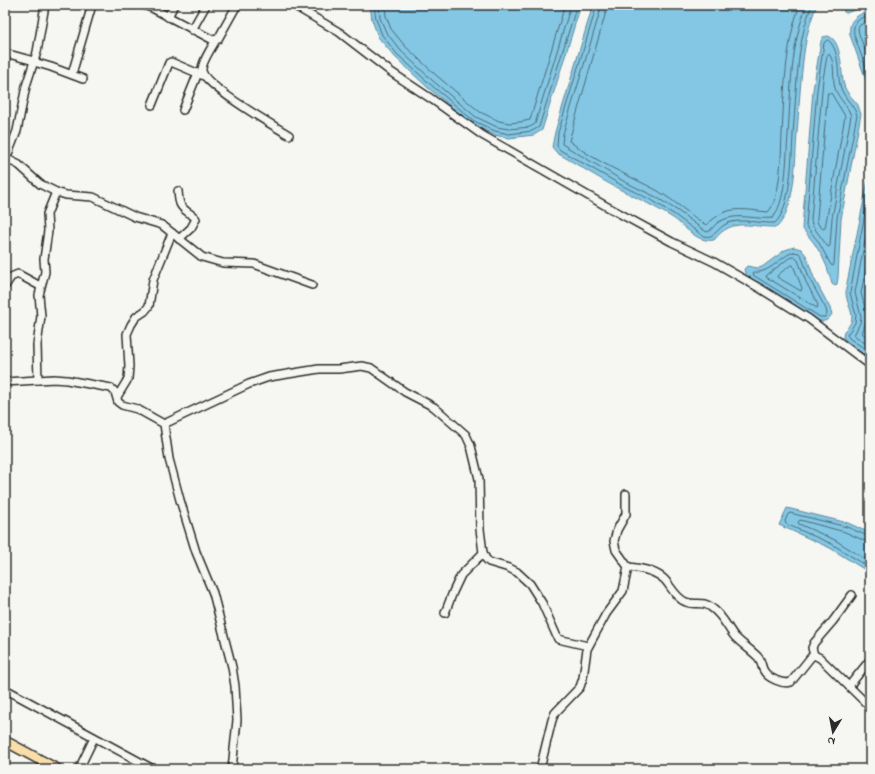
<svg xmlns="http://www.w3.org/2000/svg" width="875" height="774" viewBox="0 0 875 774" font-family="'Indie Flower',sans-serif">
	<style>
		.water { fill: #83c7e4; stroke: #60899a }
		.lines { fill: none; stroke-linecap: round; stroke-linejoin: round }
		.shore { stroke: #4e6975; stroke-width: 1 }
		.minor-casing { stroke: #2b2b2b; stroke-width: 10 }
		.major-casing { stroke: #2b2b2b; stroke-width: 12 }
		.minor { stroke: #f6f6f2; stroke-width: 7 }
		.major { stroke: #f9deab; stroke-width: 9 }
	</style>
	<rect width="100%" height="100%" fill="#f6f6f2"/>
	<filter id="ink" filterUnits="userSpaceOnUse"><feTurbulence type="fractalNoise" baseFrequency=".025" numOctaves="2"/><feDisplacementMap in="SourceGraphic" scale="8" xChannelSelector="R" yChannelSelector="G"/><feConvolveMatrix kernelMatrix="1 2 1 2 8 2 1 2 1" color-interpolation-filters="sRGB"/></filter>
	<g filter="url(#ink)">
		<g class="water">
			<polygon points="370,5 581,5 542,130 534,135 509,138 494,135 472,124 427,87 395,57 378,37 372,20"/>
			<path d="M593,5H817C809,23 805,42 803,61C800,85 799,109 797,134C795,159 796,208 777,227C751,228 733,216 714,240C697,243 686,227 673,218C656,207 639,199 621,190C599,179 579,165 557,153L552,147L555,132Z"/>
			<polygon points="843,5 870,5 846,13 844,12"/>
			<path d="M870,10V91L850,35C848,19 856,16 870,10Z"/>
			<path d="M828,36C843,41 840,72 844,85C846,93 853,98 858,105C859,108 860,112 861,114L841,219L838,278L837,284L835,286L832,284L827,267L822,256L814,243L802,228L813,90L821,41L823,37Z"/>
			<path d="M870,170V356C860,354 849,345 843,337L844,331C860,317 847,309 846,293C846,290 847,287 847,283Z"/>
			<path d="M794,247L801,249L806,255L814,278L830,308L832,314C828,320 826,322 819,321L749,278L745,273L744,269L747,266L758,268L762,267L785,250Z"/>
			<polygon points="787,508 848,523 870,533 870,573 830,548 779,525"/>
		</g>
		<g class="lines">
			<g class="shore">
				<polyline points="374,5 376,19 382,35 397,54 430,84 474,121 495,131 509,134 532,131 539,127 577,5"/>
				<polyline points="379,5 380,18 386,32 401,51 433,81 476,117 497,127 509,129 530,127 535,124 571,5"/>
				<polyline points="385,5 386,16 391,29 405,46 437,76 480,112 499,121 509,123 520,122 530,120 565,5"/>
				<path d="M597,5L558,133L557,146L560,150L623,186L653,201L675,215L703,236C716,239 716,228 728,223C741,218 762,224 775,223C791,209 792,155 793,135C795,109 796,83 799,58C801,40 805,22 812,5"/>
				<path d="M602,5L563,134L562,144L625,182L656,197L678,211L705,231L708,232C711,230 714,226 717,223C736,211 752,220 773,218C787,198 786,159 788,135C791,92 790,45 807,5"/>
				<path d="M608,5L569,141C596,162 628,175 658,191C675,201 690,215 706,225C712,220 718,215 725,212C737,207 755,211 768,212C781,199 781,154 782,135C784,94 785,43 800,5"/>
				<path d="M870,14C859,19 852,21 854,35L870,79"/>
				<polyline points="870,20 860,25 858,28 859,34 870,64"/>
				<path d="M828,40C840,49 837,72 840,85C842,96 853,104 857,115L837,218L834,264L833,266L831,265L818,241L806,226L817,90L824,43Z"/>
				<path d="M829,54C836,62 832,78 835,88C838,99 848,105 851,116L832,218L830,246L828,247L812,225L811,220L823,79L827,56Z"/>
				<polygon points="828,93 831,93 845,116 825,228 823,229 818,224 817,220"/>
				<polyline points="870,186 850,293 856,315 855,323 847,335 850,339 870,352"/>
				<polyline points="870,214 855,293 861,316 860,323 854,335 870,347"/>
				<polyline points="870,248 861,293 867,315 865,325 862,333 870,340"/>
				<path d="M794,252L799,253L802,257L810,280L826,309L827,314L825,317H820L753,275L754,272C770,274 780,256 794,252Z"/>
				<polygon points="794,257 798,260 806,282 818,305 817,308 766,277 767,275 789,258"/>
				<polygon points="791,265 793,265 802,288 801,291 777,277 778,275"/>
				<polyline points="870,537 847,527 790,513 788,514 785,521 786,524 832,544 870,568"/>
				<polyline points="870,542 865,541 845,532 800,520 798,522 799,524 835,540 870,562"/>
			</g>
			<defs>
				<g id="minor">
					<polyline points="45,5 37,52 26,86 17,131 8,154 5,158 19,165 40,184 56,192 66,195 93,197 135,217 162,225 202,257 223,263 254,264 312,285"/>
					<polyline points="143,5 152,8 213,40 218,39 237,5"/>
					<polyline points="293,5 339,32 391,72 433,100 482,135 606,206 672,242 714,262 761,289 809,319 870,365"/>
					<polyline points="168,17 174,5"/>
					<polyline points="192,30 206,5"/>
					<path d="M216,40C212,47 201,63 202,71C205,86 274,126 289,135"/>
					<polyline points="5,53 34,61"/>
					<polyline points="34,62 51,67 83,79"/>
					<polyline points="72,74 92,5"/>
					<polyline points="152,105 169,63 171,62 204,76"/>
					<polyline points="183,110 198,73"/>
					<path d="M178,191C179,203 179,206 189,213C192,215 194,216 196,219L191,228L179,239"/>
					<polyline points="5,286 11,277 18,274 40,286"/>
					<polyline points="38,380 37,345 41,316 39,295 45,272 44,259 48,231 47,214 56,192"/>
					<polyline points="5,382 54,379 67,380 111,388 115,392 118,402 122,405 137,409 164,424 169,459 180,500 196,552 213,593 232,667 235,686 237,720 232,769"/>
					<polyline points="117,397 128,379 129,366 127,334 131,325 136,317 145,311 149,306 153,280 172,233"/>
					<polyline points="164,424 249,384 269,377 319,369 339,369 362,366 371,368 405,392 434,407 466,435 471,446 479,479 480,529 483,553 486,559 489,562 509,568 517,572 530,584 542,603 558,639 588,646"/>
					<path d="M628,567C641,568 656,571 665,580C671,587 677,599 686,602C695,606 703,600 712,608C723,616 727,627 735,637C742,644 751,650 758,657C762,661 761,667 764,671C768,678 783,685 791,682L811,657L814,655L820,658L870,707"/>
					<polyline points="445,613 453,592 461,575 483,553"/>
					<polyline points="814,655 812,648 814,643 833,621 852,595"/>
					<polyline points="849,686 870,660"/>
					<polyline points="5,689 153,769"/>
					<polyline points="79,769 94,738"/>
					<polyline points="540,769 552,720 555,713 580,687 583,678 587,649 606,614 623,591 628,567 616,550 614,541 617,530 626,514 626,494"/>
				</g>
				<polyline id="major" points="5,741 57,769"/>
			</defs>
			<use href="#minor" class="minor-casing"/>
			<use href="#major" class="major-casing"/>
			<use href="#minor" class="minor"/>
			<use href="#major" class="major"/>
		</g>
	</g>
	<rect width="875" height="774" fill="none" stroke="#f6f6f2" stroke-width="20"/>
	<rect x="10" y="10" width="855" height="754" fill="none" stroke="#2b2b2b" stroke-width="1.5" filter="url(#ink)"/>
	<g transform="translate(833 732) rotate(190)" stroke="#f6f6f2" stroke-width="3" paint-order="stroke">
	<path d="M0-3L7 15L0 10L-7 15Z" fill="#2b2b2b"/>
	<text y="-6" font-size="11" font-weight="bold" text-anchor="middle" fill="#2b2b2b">N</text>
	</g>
</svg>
